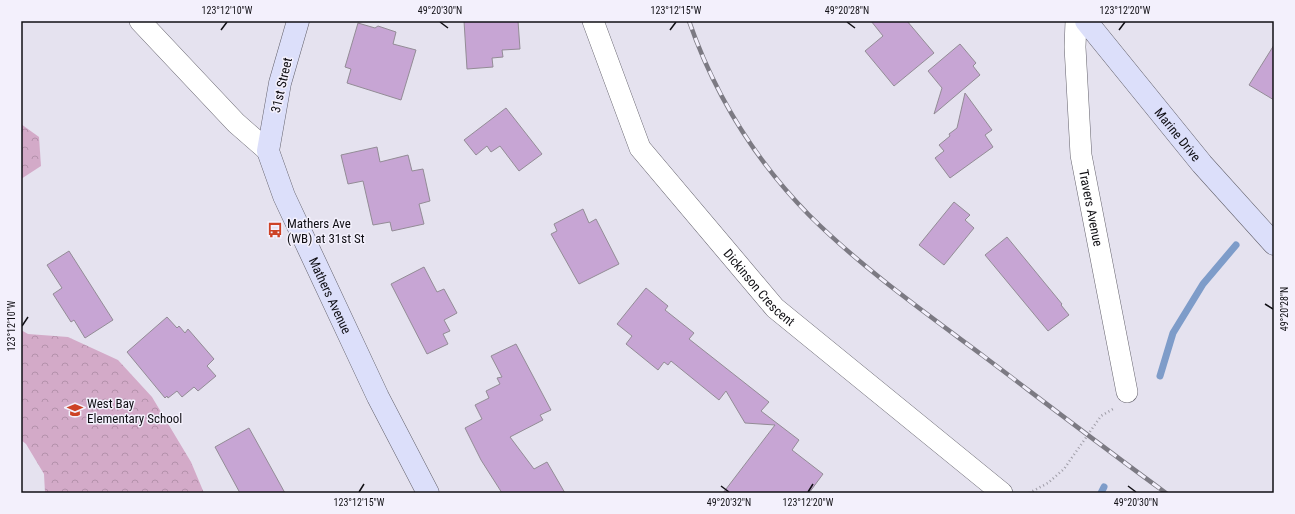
<svg xmlns="http://www.w3.org/2000/svg" width="1295" height="514" viewBox="0 0 1295 514" font-family="'Roboto Condensed',sans-serif">
	<style>
		.forest { fill: url(#forest-crowns) }
		.lines { fill: none; stroke-linecap: round; stroke-linejoin: round }
		.stream { stroke: #7e9cc9; stroke-width: 7 }
		.building { fill: #c7a5d4; stroke: #938c96 }
		.street-casing { stroke: #63616b; stroke-width: 22 }
		.secondary-casing { stroke: #63616b; stroke-width: 23 }
		.path { stroke: #9e9ca6; stroke-width: 2.5; stroke-dasharray: 1 3; stroke-linecap: butt }
		.street { stroke: #fff; stroke-width: 21 }
		.secondary { stroke: #dcdffa; stroke-width: 22 }
		.rail-casing { stroke: #7c7a83; stroke-width: 4.5 }
		.rail { stroke: #f3f0fc; stroke-width: 3; stroke-dasharray: 9; stroke-linecap: butt }
		.ticks { fill: none; stroke: #100f14; stroke-width: 1.5 }
		.labels { text-anchor: middle; stroke-width: 3; stroke-linejoin: round; paint-order: stroke }
		.street-label { font-size: 13px; fill: #100f14; stroke: #f3f0fc }
		.poi-label { font-size: 13px; fill: #100f14; stroke: #f3f0fc; text-anchor: start }
		.neatline { fill: none; stroke: #100f14; stroke-width: 1.5 }
		.ticks-label { font-size: 10px; text-anchor: middle; fill: #100f14 }
	</style>
	<defs>
		<pattern id="forest-crowns" width="20" height="18" patternUnits="userSpaceOnUse"><rect width="20" height="18" fill="#d3aac8"/><path d="M2 6a3 3 0 1 1 6 0M12 15a3 3 0 1 1 6 0" fill="none" stroke="#b491ab"/></pattern>
	</defs>
	<rect width="100%" height="100%" fill="#e5e2ef"/>
	<g class="forest">
		<polygon points="21,124 39,137 41,166 21,179"/>
		<polygon points="21,330 28,334 68,337 118,360 152,397 191,462 204,493 45,493 44,474 26,444 21,440"/>
	</g>
	<g class="lines">
		<g class="stream">
			<polyline points="1160,376 1173,333 1203,284 1236,245"/>
			<polyline points="1101,493 1104,487"/>
		</g>
	</g>
	<g class="building">
		<polygon points="464,21 518,21 520,49 502,50 503,57 492,58 493,67 467,69"/>
		<polygon points="871,21 907,21 934,53 894,86 865,51 883,36"/>
		<polygon points="358,23 375,28 378,26 396,32 393,44 416,50 401,100 347,83 351,69 345,67"/>
		<polygon points="960,44 976,63 973,66 980,75 934,114 942,88 928,71"/>
		<polygon points="1274,45 1274,100 1249,85"/>
		<polygon points="965,93 992,130 985,135 993,147 950,178 935,158 944,151 939,145 950,136 949,134 957,128"/>
		<polygon points="506,108 542,154 519,171 500,146 491,152 487,146 476,155 464,140"/>
		<polygon points="377,147 380,162 408,155 412,171 423,169 430,201 419,204 424,224 392,231 390,222 373,225 363,181 348,184 341,155"/>
		<polygon points="954,202 970,215 965,220 974,228 944,265 919,245"/>
		<polygon points="583,209 589,223 596,219 619,264 579,284 551,234 557,231 554,224"/>
		<polygon points="1007,237 1062,304 1061,305 1069,315 1048,331 985,255"/>
		<polygon points="69,251 113,320 85,338 74,320 71,322 53,294 62,288 47,265"/>
		<polygon points="424,267 437,292 444,289 457,313 444,320 450,331 443,334 448,344 427,354 391,284"/>
		<polygon points="646,288 668,306 665,310 694,333 689,339 769,402 761,411 799,440 792,450 823,474 809,493 723,493 775,425 745,423 726,391 719,400 671,361 668,365 664,362 658,370 626,344 632,336 617,324"/>
		<polygon points="167,317 177,328 179,326 185,333 188,329 214,359 207,366 216,376 198,391 194,387 182,397 177,391 168,398 167,396 165,398 127,352"/>
		<polygon points="516,344 551,410 540,415 543,420 510,437 534,469 547,462 565,493 502,493 481,460 465,428 482,419 475,405 489,398 486,391 500,384 497,378 502,377 491,356"/>
		<polygon points="249,428 285,493 240,493 215,447"/>
	</g>
	<g class="lines">
		<defs>
			<g id="street">
				<polyline points="140,21 236,123 268,151"/>
				<path id="s1" d="M593,21L640,148L775,308L1002,493"/>
				<path id="s2" d="M1076,21L1075,47L1081,155L1127,392"/>
			</g>
			<g id="secondary">
				<path id="s3" d="M298,21L280,83L268,151L284,196L378,397L428,493"/>
				<path id="s4" d="M1086,21L1202,164L1274,244"/>
			</g>
		</defs>
		<use href="#street" class="street-casing"/>
		<use href="#secondary" class="secondary-casing"/>
		<polyline class="path" points="1029,493 1048,483 1064,469 1101,416 1113,409"/>
		<use href="#street" class="street"/>
		<use href="#secondary" class="secondary"/>
		<defs>
			<path id="rail" d="M689,21C714,93 755,160 809,215C861,267 923,311 982,355C1043,401 1104,448 1166,493"/>
		</defs>
		<use href="#rail" class="rail-casing"/>
		<use href="#rail" class="rail"/>
	</g>
	<path class="ticks" d="M440,22L448,28M847,22L855,28M221,30L227,22M670,30L676,22M1119,30L1125,22M1265,304L1273,309M22,326L28,317M721,486L729,492M1128,486L1136,492M359,492L364,484M808,492L813,484"/>
	<defs>
		<symbol id="bus-bare" viewBox="-9 -9 18 18"><path d="M-5-6H5V4H4V6H2V4H-2V6H-4V4H-5ZM-3.5-4V0h7V-4ZM-3.5 1.2v1.5H-2V1.2ZM2 1.2v1.5H3.5V1.2Z" fill="#cd4225" stroke="#f3f0fc" stroke-width="2.5" paint-order="stroke"/></symbol>
		<symbol id="school-bare" viewBox="-9 -9 18 18"><path d="M0-5L7-2L0 1L-7-2ZM-4 1L0 2.5L4 1V4Q0 6-4 4Z" fill="#cd4225" stroke="#f3f0fc" stroke-width="2.5" paint-order="stroke"/></symbol>
	</defs>
	<g fill-rule="evenodd">
		<use href="#bus-bare" x="264" y="219" width="22" height="22"/>
		<use href="#school-bare" x="64" y="399" width="22" height="22"/>
	</g>
	<g class="labels">
		<g class="street-label">
			<text transform="translate(281 85) rotate(-77)" y="5">31st Street</text>
			<text dy="5" stroke="none"><textPath href="#s4" startOffset="146">Marine Drive</textPath></text>
			<text dy="5" stroke="none"><textPath href="#s2" startOffset="188">Travers Avenue</textPath></text>
			<text dy="5" stroke="none"><textPath href="#s1" startOffset="319">Dickinson Crescent</textPath></text>
			<text dy="5" stroke="none"><textPath href="#s3" startOffset="291">Mathers Avenue</textPath></text>
		</g>
		<g class="poi-label">
			<text x="287" y="228">Mathers Ave<tspan x="287" dy="15">(WB) at 31st St</tspan></text>
			<text x="87" y="408">West Bay<tspan x="87" dy="15">Elementary School</tspan></text>
		</g>
	</g>
	<rect width="1295" height="514" fill="none" stroke="#f3f0fc" stroke-width="44"/>
	<rect x="22" y="22" width="1251" height="470" class="neatline"/>
	<g class="ticks-label">
		<text x="227" y="14">123°12'10"W</text>
		<text x="440" y="14">49°20'30"N</text>
		<text x="676" y="14">123°12'15"W</text>
		<text x="847" y="14">49°20'28"N</text>
		<text x="1125" y="14">123°12'20"W</text>
		<text transform="translate(1284 309) rotate(-90)" y="4">49°20'28"N</text>
		<text transform="translate(11 326) rotate(-90)" y="4">123°12'10"W</text>
		<text x="359" y="506">123°12'15"W</text>
		<text x="729" y="506">49°20'32"N</text>
		<text x="808" y="506">123°12'20"W</text>
		<text x="1136" y="506">49°20'30"N</text>
	</g>
</svg>
